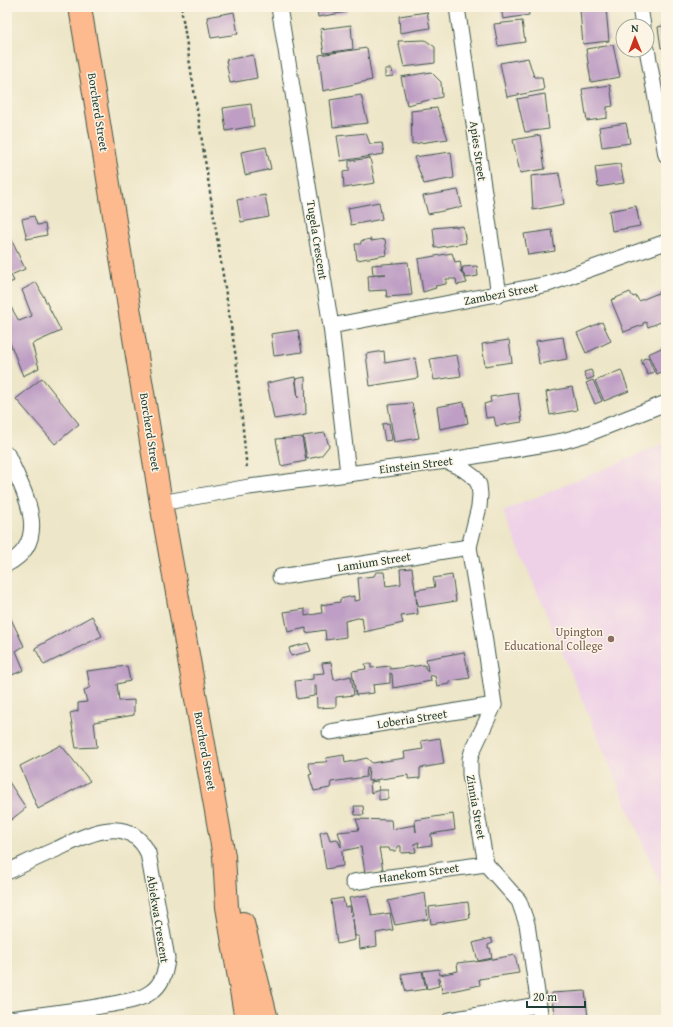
<svg xmlns="http://www.w3.org/2000/svg" width="673" height="1027" viewBox="0 0 673 1027" font-family="'Gentium Book Plus',serif">
	<style>
		.built { fill: #eed0e7 }
		.building { fill: #be9ec4 }
		.lines { fill: none; stroke-linecap: round; stroke-linejoin: round }
		.street-casing { stroke: #3e564a; stroke-width: 17 }
		.highway-casing { stroke: #3e564a; stroke-width: 24 }
		.path { stroke: #3e564a; stroke-width: 2.5; stroke-dasharray: 3 3; stroke-linecap: butt }
		.street { stroke: #fff; stroke-width: 15 }
		.highway { stroke: #fcba8e; stroke-width: 22 }
		.education-dot { fill: #8d6e63; stroke: #fcf5e5; stroke-width: 1.5 }
		.labels { text-anchor: middle; stroke-width: 3; stroke-linejoin: round; paint-order: stroke }
		.street-label { font-size: 12px; fill: #1f3d34; stroke: #fcf5e5 }
		.education-label { font-size: 12px; fill: #785e54; stroke: #fcf5e5; text-anchor: end }
	</style>
	<rect width="100%" height="100%" fill="#fcf5e5"/>
	<filter id="ink" filterUnits="userSpaceOnUse"><feTurbulence type="fractalNoise" baseFrequency=".025" numOctaves="2"/><feDisplacementMap in="SourceGraphic" scale="8" xChannelSelector="R" yChannelSelector="G"/><feConvolveMatrix kernelMatrix="1 2 1 2 8 2 1 2 1" color-interpolation-filters="sRGB"/></filter>
	<filter id="wash" filterUnits="userSpaceOnUse"><feTurbulence type="fractalNoise" baseFrequency=".012" numOctaves="4" result="noise"/><feDisplacementMap in="SourceGraphic" scale="16" xChannelSelector="R" yChannelSelector="G"/><feGaussianBlur stdDeviation="0.9" result="paint"/><feColorMatrix in="noise" values="0 0 0 0 0 0 0 0 0 0 0 0 0 0 0 0 0 1.4 0 .05"/><feComposite in="paint" operator="in"/></filter>
	<g filter="url(#wash)">
		<rect width="100%" height="100%" fill="#ede6c8"/>
		<polygon class="built" points="666,443 666,899 503,511"/>
		<g id="blocks">
			<g class="building">
				<polygon points="317,7 346,7 347,12 318,17"/>
				<polygon points="501,7 528,7 529,15 503,19"/>
				<polygon points="606,8 609,41 583,44 580,10"/>
				<polygon points="234,12 238,34 211,38 207,17"/>
				<polygon points="427,12 430,28 400,33 399,16"/>
				<polygon points="522,21 525,42 498,46 494,24"/>
				<polygon points="351,25 353,49 324,53 320,29"/>
				<polygon points="666,25 666,47 661,48 658,27"/>
				<polygon points="425,40 435,47 435,63 404,67 398,41"/>
				<polygon points="613,45 620,77 591,82 586,49"/>
				<polygon points="367,48 372,80 323,91 319,55"/>
				<polygon points="253,55 257,78 230,83 226,60"/>
				<polygon points="528,58 534,77 542,77 544,90 507,97 500,63"/>
				<polygon points="385,69 392,69 393,76 385,77"/>
				<polygon points="431,72 441,82 442,97 407,105 401,77"/>
				<polygon points="610,85 613,106 607,107 607,118 587,121 582,89"/>
				<polygon points="545,94 549,129 525,132 517,99"/>
				<polygon points="361,95 368,123 333,127 330,100"/>
				<polygon points="251,104 254,126 226,131 223,108"/>
				<polygon points="437,108 448,139 412,144 411,111"/>
				<polygon points="626,123 630,143 602,147 599,127"/>
				<polygon points="366,133 370,144 382,143 384,154 341,161 337,136"/>
				<polygon points="540,135 545,169 520,173 513,140"/>
				<polygon points="266,147 271,169 245,175 241,152"/>
				<polygon points="451,152 454,178 424,184 414,157"/>
				<polygon points="370,158 375,183 344,188 343,172 349,171 349,161"/>
				<polygon points="620,164 624,183 598,187 595,167"/>
				<polygon points="559,173 564,204 533,210 531,176"/>
				<polygon points="458,190 462,207 428,214 423,196"/>
				<polygon points="265,195 269,217 241,222 237,200"/>
				<polygon points="379,202 382,219 351,225 348,208"/>
				<polygon points="636,206 640,226 612,231 609,211"/>
				<polygon points="34,216 37,225 45,224 47,235 27,239 22,219"/>
				<polygon points="455,226 457,227 463,226 466,243 435,248 433,228"/>
				<polygon points="7,230 25,269 11,275 14,281 7,284"/>
				<polygon points="552,230 555,251 528,255 524,234"/>
				<polygon points="371,239 371,241 385,239 387,255 357,260 355,244 361,244 361,241"/>
				<polygon points="452,253 455,262 460,261 462,272 460,270 465,278 467,283 457,285 456,279 446,279 446,284 435,286 436,288 423,292 418,259"/>
				<polygon points="408,262 412,295 387,297 386,290 369,291 368,276 386,274 373,274 372,265"/>
				<polygon points="477,266 478,276 466,278 462,272 463,267"/>
				<polygon points="36,282 61,331 32,344 39,368 23,376 7,335 7,302 8,302 19,321 32,316 22,290"/>
				<polygon points="663,291 666,297 666,320 648,327 646,322 643,323 643,325 624,332 611,300 630,292 633,297 636,296 639,301"/>
				<polygon points="602,322 611,341 586,353 577,333"/>
				<polygon points="298,330 302,352 274,356 271,334"/>
				<polygon points="563,337 567,359 539,364 536,341"/>
				<polygon points="509,340 512,362 485,366 482,344"/>
				<polygon points="666,346 666,370 657,374 648,354"/>
				<polygon points="384,351 385,363 415,358 418,378 370,386 366,354"/>
				<polygon points="457,355 461,376 434,380 430,359"/>
				<polygon points="648,357 654,372 648,375 641,360"/>
				<polygon points="591,370 594,377 587,380 584,372"/>
				<polygon points="621,370 629,391 604,401 595,381"/>
				<polygon points="295,377 298,398 296,379 305,377 306,414 274,419 267,383"/>
				<polygon points="42,378 79,424 55,444 16,399"/>
				<polygon points="593,380 602,401 595,404 586,383"/>
				<polygon points="572,387 577,410 550,415 546,392"/>
				<polygon points="518,393 522,422 496,426 494,417 486,418 484,404 491,402 490,397"/>
				<polygon points="464,402 468,423 440,429 437,407"/>
				<polygon points="412,403 419,438 394,442 388,405"/>
				<polygon points="389,423 392,440 385,441 382,424"/>
				<polygon points="325,433 329,446 321,456 307,459 303,436"/>
				<polygon points="302,437 306,461 281,466 276,439"/>
				<polygon points="412,568 416,596 416,590 435,587 433,578 452,575 456,601 419,607 416,598 418,614 401,616 403,623 364,632 362,617 345,621 346,637 326,640 325,630 306,633 306,628 288,632 284,612 305,609 305,616 322,613 321,605 340,602 340,599 354,596 354,601 360,600 358,578 374,576 376,572 384,572 386,586 401,584 400,569"/>
				<polygon points="92,616 102,636 44,665 35,648"/>
				<polygon points="11,619 24,646 16,651 24,670 7,677 7,620"/>
				<polygon points="308,643 311,651 291,656 289,648"/>
				<polygon points="464,652 470,678 450,681 450,684 437,686 435,676 432,676 430,674 431,681 393,688 392,674 390,673 390,683 373,685 374,693 356,695 352,671 366,669 365,664 371,664 371,668 390,666 390,669 425,665 425,668 428,671 426,659"/>
				<polygon points="331,662 334,680 351,676 354,695 336,697 336,707 317,708 316,686 314,686 314,696 297,699 295,681 313,679 313,674 324,673 322,663"/>
				<polygon points="127,666 130,681 117,684 119,701 134,700 134,715 94,722 97,747 76,748 70,713 78,711 78,703 87,702 84,691 90,687 87,671"/>
				<polygon points="440,738 444,764 420,768 420,778 408,779 408,775 368,781 369,768 367,767 366,777 331,782 330,788 314,791 309,775 312,774 308,763 325,762 327,761 326,758 344,755 345,763 367,758 372,763 405,758 404,752 423,749 421,741"/>
				<polygon points="61,745 90,781 38,809 20,766"/>
				<polygon points="7,779 26,808 7,823"/>
				<polygon points="378,781 379,790 371,793 370,782"/>
				<polygon points="379,790 388,790 388,799 379,800"/>
				<polygon points="354,806 363,806 364,815 355,815"/>
				<polygon points="453,814 455,830 431,834 432,845 418,847 419,842 414,844 416,852 401,853 401,846 399,846 395,851 390,851 389,848 379,848 383,870 365,873 361,847 342,851 343,866 326,869 320,833 327,831 330,840 337,839 341,847 341,841 338,832 358,830 359,827 356,819 391,820 392,829 415,825 416,832 415,820"/>
				<polygon points="425,893 428,919 395,925 388,901"/>
				<polygon points="367,895 372,916 390,913 393,930 376,933 377,946 360,949 359,936 355,936 353,919 355,940 337,944 331,900 343,898 345,907 350,906 351,916 353,915 349,898"/>
				<polygon points="468,902 470,918 431,924 429,907"/>
				<polygon points="491,938 493,943 488,945 488,948 490,948 492,958 478,961 473,943"/>
				<polygon points="515,955 519,973 479,979 480,985 442,993 440,978 438,979 439,986 427,989 423,971 439,969 440,975 458,971 457,963 475,961 476,962"/>
				<polygon points="422,971 426,989 406,992 401,974"/>
				<polygon points="585,991 588,1018 593,1020 555,1020 551,993"/>
			</g>
		</g>
	</g>
	<g filter="url(#ink)">
		<use href="#blocks" fill-opacity="0" stroke="#3e564a" stroke-width="1"/>
		<g class="lines">
			<defs>
				<g id="street">
					<polyline points="279,7 331,326 348,473"/>
					<polyline points="457,7 499,295"/>
					<polyline points="640,7 643,26"/>
					<polyline points="647,49 666,155"/>
					<polyline points="331,326 548,284 666,242"/>
					<path d="M7,454C22,488 54,540 7,564"/>
					<polyline points="446,461 463,469 475,478 479,485 480,495 479,507 469,547 484,635 494,705 472,752 470,759 470,774 486,864 519,901 527,924 541,1020"/>
					<polyline points="161,503 249,487 446,461 563,441 587,434 666,403"/>
					<polyline points="280,577 469,547"/>
					<polyline points="330,732 494,705"/>
					<path d="M7,872C24,864 40,856 57,849C87,835 128,812 148,853L167,958C166,971 163,984 151,992C139,1001 122,1002 107,1005C74,1011 40,1015 7,1019"/>
					<polyline points="353,882 486,864"/>
					<polyline points="450,1020 538,1005"/>
				</g>
				<g id="highway">
					<polyline points="80,7 161,503 224,856 227,907 246,1020"/>
					<polyline points="243,923 267,1020"/>
				</g>
			</defs>
			<use href="#street" class="street-casing"/>
			<use href="#highway" class="highway-casing"/>
			<polyline class="path" points="181,7 236,358 247,470"/>
			<use href="#street" class="street"/>
			<use href="#highway" class="highway"/>
		</g>
	</g>
	<circle class="education-dot" cx="611" cy="639" r="4"/>
	<g class="labels">
		<g class="street-label">
			<text transform="translate(98 112) rotate(81)" y="4">Borcherd Street</text>
			<text transform="translate(478 151) rotate(82)" y="4">Apies Street</text>
			<text transform="translate(317 240) rotate(81)" y="4">Tugela Crescent</text>
			<text transform="translate(501 294) rotate(-11)" y="4">Zambezi Street</text>
			<text transform="translate(150 432) rotate(81)" y="4">Borcherd Street</text>
			<text transform="translate(416 465) rotate(-7)" y="4">Einstein Street</text>
			<text transform="translate(374 562) rotate(-9)" y="4">Lamium Street</text>
			<text transform="translate(412 719) rotate(-9)" y="4">Loberia Street</text>
			<text transform="translate(205 751) rotate(80)" y="4">Borcherd Street</text>
			<text transform="translate(476 807) rotate(80)" y="4">Zinnia Street</text>
			<text transform="translate(419 873) rotate(-8)" y="4">Hanekom Street</text>
			<text transform="translate(158 919) rotate(81)" y="4">Abiekwa Crescent</text>
		</g>
		<g class="education-label">
			<text x="603" y="636">Upington<tspan x="603" dy="14">Educational College</tspan></text>
		</g>
	</g>
	<rect width="673" height="1027" fill="none" stroke="#fcf5e5" stroke-width="24"/>
	<g transform="translate(635 38) rotate(359)"><circle r="19" fill="#fcf5e5" stroke="#a4ab9e"/>
	<path d="M0-3L7 15L0 10L-7 15Z" fill="#c8321e"/>
	<text y="-6" font-size="11" font-weight="bold" text-anchor="middle" fill="#1f3d34">N</text>
	</g>
	<path d="M527 1001v6h58v-6" fill="none" stroke="#1f3d34" stroke-width="2"/>
	<text x="533" y="1001" font-size="12" fill="#1f3d34" stroke="#fcf5e5" stroke-width="3" paint-order="stroke">20 m</text>
</svg>
